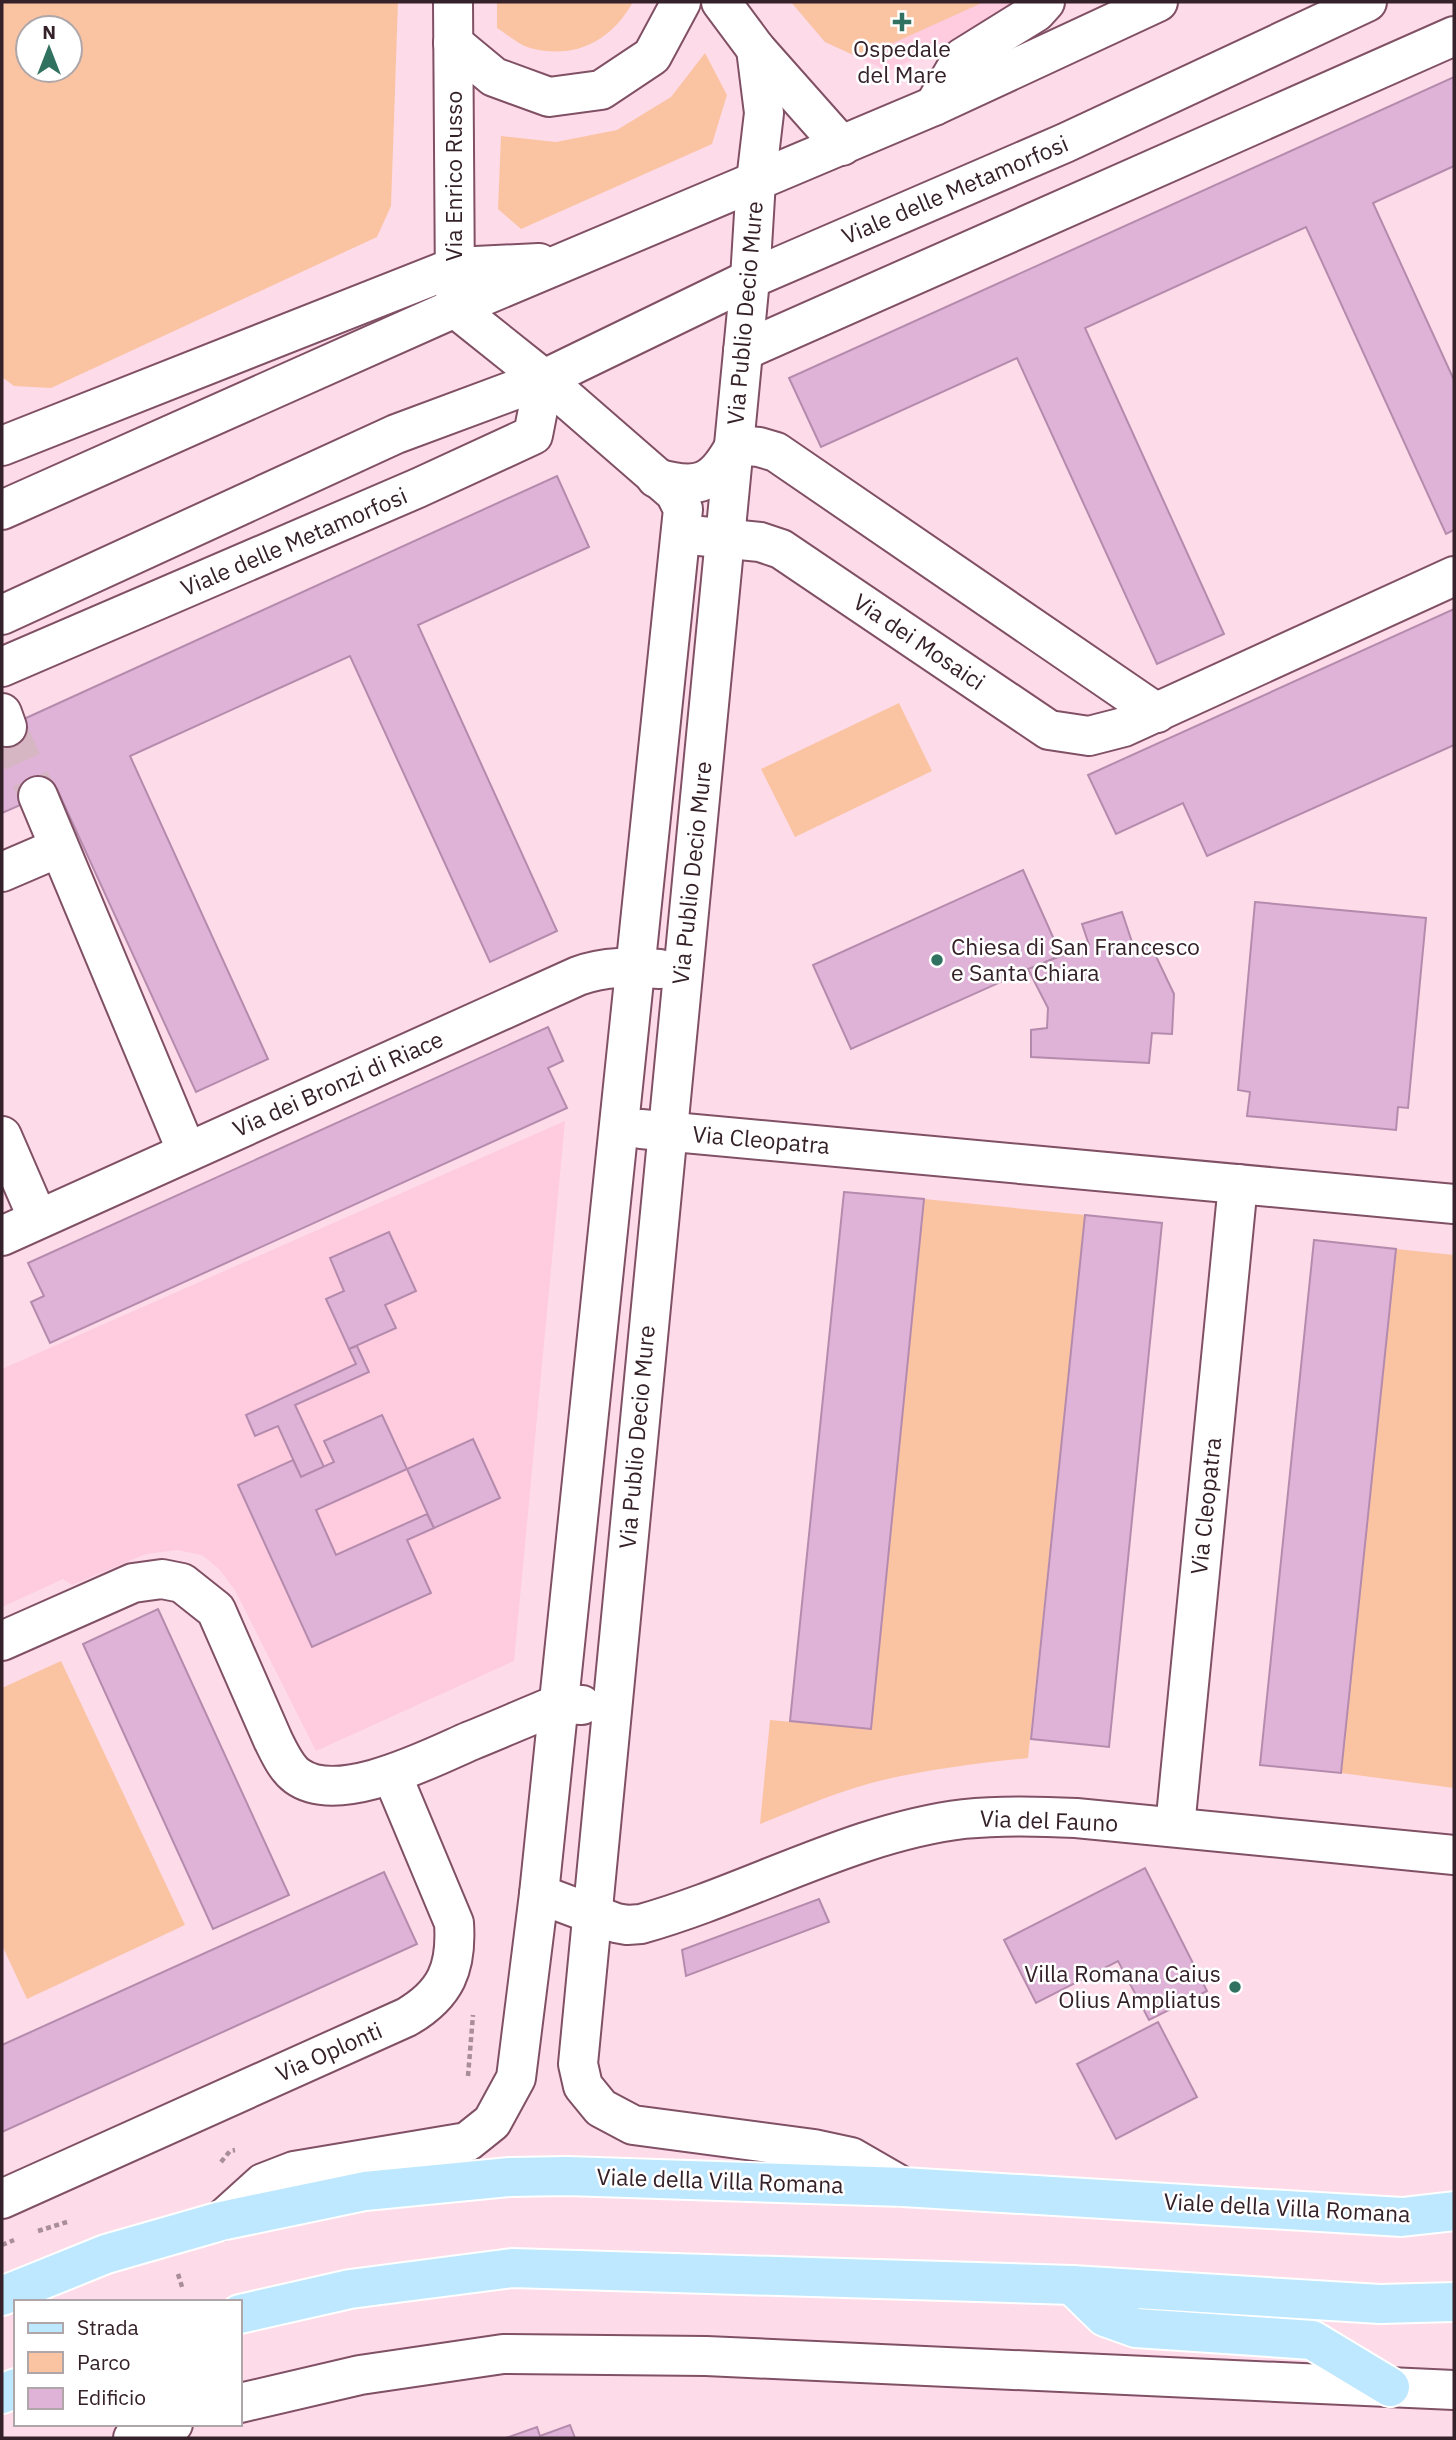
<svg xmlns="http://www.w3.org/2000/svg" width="1456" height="2440" viewBox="0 0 1456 2440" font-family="'IBM Plex Sans',sans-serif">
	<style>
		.built { fill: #fecbdf }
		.green { fill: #fac4a3; fill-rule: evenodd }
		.building { fill: #dfb3d7; stroke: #b58bad; stroke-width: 2 }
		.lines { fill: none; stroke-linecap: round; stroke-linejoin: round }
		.minor-tunnel { stroke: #d6b6c3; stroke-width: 38; stroke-dasharray: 38 19; stroke-linecap: butt }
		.minor-casing { stroke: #805065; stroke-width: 42 }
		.major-casing { stroke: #fff; stroke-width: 42 }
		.path { stroke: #a98d98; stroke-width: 4.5; stroke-dasharray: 5 3.5; stroke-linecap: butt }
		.minor { stroke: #fff; stroke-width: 38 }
		.major { stroke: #bde8ff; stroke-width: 38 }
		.poi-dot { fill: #317160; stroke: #fff; stroke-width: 2.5 }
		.labels { text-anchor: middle; stroke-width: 5; stroke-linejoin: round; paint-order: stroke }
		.poi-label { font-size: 23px; fill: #352129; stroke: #fff }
		.street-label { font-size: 23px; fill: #352129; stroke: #fff }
	</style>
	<rect width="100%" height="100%" fill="#fedbe9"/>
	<g class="built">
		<polygon points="791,2 1040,2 888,71 825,42"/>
		<polygon points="565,1121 514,1661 316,1751 235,1590 219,1569 202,1555 177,1550 146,1554 72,1585 63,1579 2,1607 2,1369"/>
	</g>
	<g class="green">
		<path d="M2,2H398L391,206L377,237L51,388L14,386L2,377ZM70,28V70H28V28Z"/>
		<path d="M497,2H633C611,41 575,60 530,48C519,45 507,34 497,28Z"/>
		<polygon points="791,2 790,2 984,2 860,58 825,42"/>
		<polygon points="705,53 727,95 712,144 521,229 498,209 501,136 556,142 617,130 671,97"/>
		<polygon points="899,703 932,771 795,837 761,769"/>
		<path d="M924,1199L1085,1215L1028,1758C980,1763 931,1769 883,1780C841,1790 800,1808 760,1824L770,1720L871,1729Z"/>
		<polygon points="1396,1249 1454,1255 1454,1788 1341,1773"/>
		<polygon points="61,1661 185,1925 27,1999 2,1945 2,1688"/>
	</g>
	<g class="building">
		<polygon points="1454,77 1454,166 1373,203 1454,380 1454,530 1446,534 1306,227 1085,328 1224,634 1157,664 1017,358 821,447 789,378"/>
		<polygon points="557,476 589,547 418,625 557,931 490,962 350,656 130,756 268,1059 196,1092 57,789 2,813 2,729"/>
		<polygon points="1454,609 1454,745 1207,856 1183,803 1116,834 1088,775"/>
		<polygon points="1023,870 1061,955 851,1049 813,965"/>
		<polygon points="1255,902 1426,918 1408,1108 1398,1107 1396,1130 1247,1116 1250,1092 1238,1090"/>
		<polygon points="1122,912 1132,942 1153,950 1174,994 1172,1034 1152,1033 1149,1063 1031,1057 1031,1030 1047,1028 1048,1008 1028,969 1089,945 1082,924"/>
		<polygon points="548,1027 563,1061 548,1068 567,1108 50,1343 31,1302 44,1296 28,1263"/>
		<polygon points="844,1192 924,1199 871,1729 790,1721"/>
		<polygon points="1085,1215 1162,1223 1109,1747 1031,1739"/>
		<polygon points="389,1232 416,1291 385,1305 396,1328 349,1349 326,1299 344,1291 330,1258"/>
		<polygon points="1314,1240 1396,1249 1341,1773 1260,1765"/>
		<polygon points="357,1346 369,1372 295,1405 324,1467 301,1477 278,1426 255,1436 246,1415 356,1364 349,1349"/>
		<polygon points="382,1415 407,1469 316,1510 336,1555 427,1514 434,1528 407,1540 431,1593 312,1647 238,1485 293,1460 301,1477 334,1462 324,1441"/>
		<polygon points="473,1439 500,1498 434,1528 407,1469"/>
		<polygon points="158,1609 289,1895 213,1929 83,1644"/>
		<polygon points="1145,1868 1207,1991 1149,2020 1118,1961 1036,2003 1004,1940"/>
		<polygon points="384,1872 417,1944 2,2132 2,2045"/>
		<polygon points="819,1899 829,1922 686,1976 682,1950"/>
		<polygon points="1158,2022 1197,2097 1116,2139 1077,2064"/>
		<polygon points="570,2425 575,2438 506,2438 537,2427 540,2436"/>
	</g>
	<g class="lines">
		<polyline class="minor-tunnel" points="7,727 38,796"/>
		<defs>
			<g id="minor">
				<polyline points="453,2 455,292"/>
				<polyline points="721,2 756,49 842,146"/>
				<polyline points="453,43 494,77 549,97 601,90 652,56 681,2"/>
				<polyline points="756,49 764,113 756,181 750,279 578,2064 583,2086 601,2108 633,2125 814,2149 851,2157 903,2187"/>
				<polyline points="934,106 962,58 1036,12 1045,2"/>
				<polyline points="743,351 1454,36"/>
				<polyline points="2,446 455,267 539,263"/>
				<path d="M656,478C699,490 714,484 735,445L759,447L776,452L1157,713"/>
				<polyline points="2,510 455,308 934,106 1158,2"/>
				<polyline points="700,536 760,542 781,549 1049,730 1089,736 1124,727 1454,576"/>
				<polyline points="2,615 396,434 544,379 750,279 1065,143 1367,2"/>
				<polyline points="2,667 418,488 533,435 544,379"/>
				<polyline points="2,713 7,727"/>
				<polyline points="38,796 187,1152"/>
				<polyline points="2,872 58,848"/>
				<polyline points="641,1129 1454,1204"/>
				<polyline points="2,1136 38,1219"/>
				<path d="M2,1236L578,976C605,966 632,967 660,969"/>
				<path d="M2,1641L133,1583L162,1579L182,1583L216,1610L273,1740C279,1752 286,1768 297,1776C338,1806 429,1759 470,1741C500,1729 529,1716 559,1704L582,1705"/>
				<polyline points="1175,1827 1238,1184"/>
				<path d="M539,1894L616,1923L627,1925L641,1924C748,1894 854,1832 964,1819C1002,1815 1039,1816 1076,1818L1454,1855"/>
				<path d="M2,2199L407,2017C446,1994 457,1968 454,1923L392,1775"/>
				<polyline points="221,2221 263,2183 294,2171 467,2142 492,2122 516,2078 539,1894 683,509 675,493 544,379 455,308"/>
				<polyline points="240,2403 360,2375 503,2354 706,2356 1454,2390"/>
				<polyline points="133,2438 173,2424"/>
			</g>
			<g id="major">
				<polyline points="1072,2285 1105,2317 1136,2328 1312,2340 1390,2387"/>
				<polyline points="2,2296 106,2254 221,2221 365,2191 510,2177 567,2176 903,2187 1402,2217 1454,2211"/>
				<polyline points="240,2314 350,2289 512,2268 1072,2285 1380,2304 1454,2302"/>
				<polyline points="2,2394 16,2388"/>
			</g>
		</defs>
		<use href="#minor" class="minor-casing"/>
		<use href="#major" class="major-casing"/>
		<g class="path">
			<polyline points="468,2076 473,2015"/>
			<polyline points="221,2162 230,2151 235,2150"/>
			<polyline points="38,2231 67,2222"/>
			<polyline points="2,2245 14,2240"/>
			<polyline points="178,2274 183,2290"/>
		</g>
		<use href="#minor" class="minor"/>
		<use href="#major" class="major"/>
	</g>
	<g class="poi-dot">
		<path d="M898.5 11.5h7v7h7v7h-7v7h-7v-7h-7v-7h7z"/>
		<circle cx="937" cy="960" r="7"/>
		<circle cx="1235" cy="1987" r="7"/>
	</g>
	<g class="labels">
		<g class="poi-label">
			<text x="902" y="57">Ospedale<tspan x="902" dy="26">del Mare</tspan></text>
			<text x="951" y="955" text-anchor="start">Chiesa di San Francesco<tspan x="951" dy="26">e Santa Chiara</tspan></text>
			<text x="1221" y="1982" text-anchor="end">Villa Romana Caius<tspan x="1221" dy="26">Olius Ampliatus</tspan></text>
		</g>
		<g class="street-label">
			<text transform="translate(454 176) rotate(-90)" y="8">Via Enrico Russo</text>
			<text transform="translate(955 190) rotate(-23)" y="8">Viale delle Metamorfosi</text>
			<text transform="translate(745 313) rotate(-85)" y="8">Via Publio Decio Mure</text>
			<text transform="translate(294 542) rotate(-23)" y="8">Viale delle Metamorfosi</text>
			<text transform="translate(919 642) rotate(34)" y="8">Via dei Mosaici</text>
			<text transform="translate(692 873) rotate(-84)" y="8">Via Publio Decio Mure</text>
			<text transform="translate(338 1084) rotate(-24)" y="8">Via dei Bronzi di Riace</text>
			<text transform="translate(761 1140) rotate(5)" y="8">Via Cleopatra</text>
			<text transform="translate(637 1437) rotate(-85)" y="8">Via Publio Decio Mure</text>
			<text transform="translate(1206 1506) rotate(-84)" y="8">Via Cleopatra</text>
			<text transform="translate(1049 1821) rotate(2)" y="8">Via del Fauno</text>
			<text transform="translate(329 2052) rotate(-24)" y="8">Via Oplonti</text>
			<text transform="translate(720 2181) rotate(2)" y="8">Viale della Villa Romana</text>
			<text transform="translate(1287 2208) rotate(3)" y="8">Viale della Villa Romana</text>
		</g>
	</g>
	<rect width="1456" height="2440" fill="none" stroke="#352129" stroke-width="7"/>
	<rect x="14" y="2300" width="228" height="126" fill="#ffffff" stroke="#aea6a9" stroke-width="2"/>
	<rect x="28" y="2323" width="35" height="10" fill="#bde8ff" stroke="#aea6a9" stroke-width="2"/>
	<text x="77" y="2335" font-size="21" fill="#352129">Strada</text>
	<rect x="28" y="2352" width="35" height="21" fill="#fac4a3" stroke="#aea6a9" stroke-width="2"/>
	<text x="77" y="2370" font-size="21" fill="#352129">Parco</text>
	<rect x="28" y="2388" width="35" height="21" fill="#dfb3d7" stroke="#aea6a9" stroke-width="2"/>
	<text x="77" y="2405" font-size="21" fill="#352129">Edificio</text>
	<g transform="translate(49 49)"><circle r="33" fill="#ffffff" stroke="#aea6a9" stroke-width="2"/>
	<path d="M0-5L12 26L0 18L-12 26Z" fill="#317160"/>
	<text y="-10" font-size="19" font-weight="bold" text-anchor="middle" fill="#352129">N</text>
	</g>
</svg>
